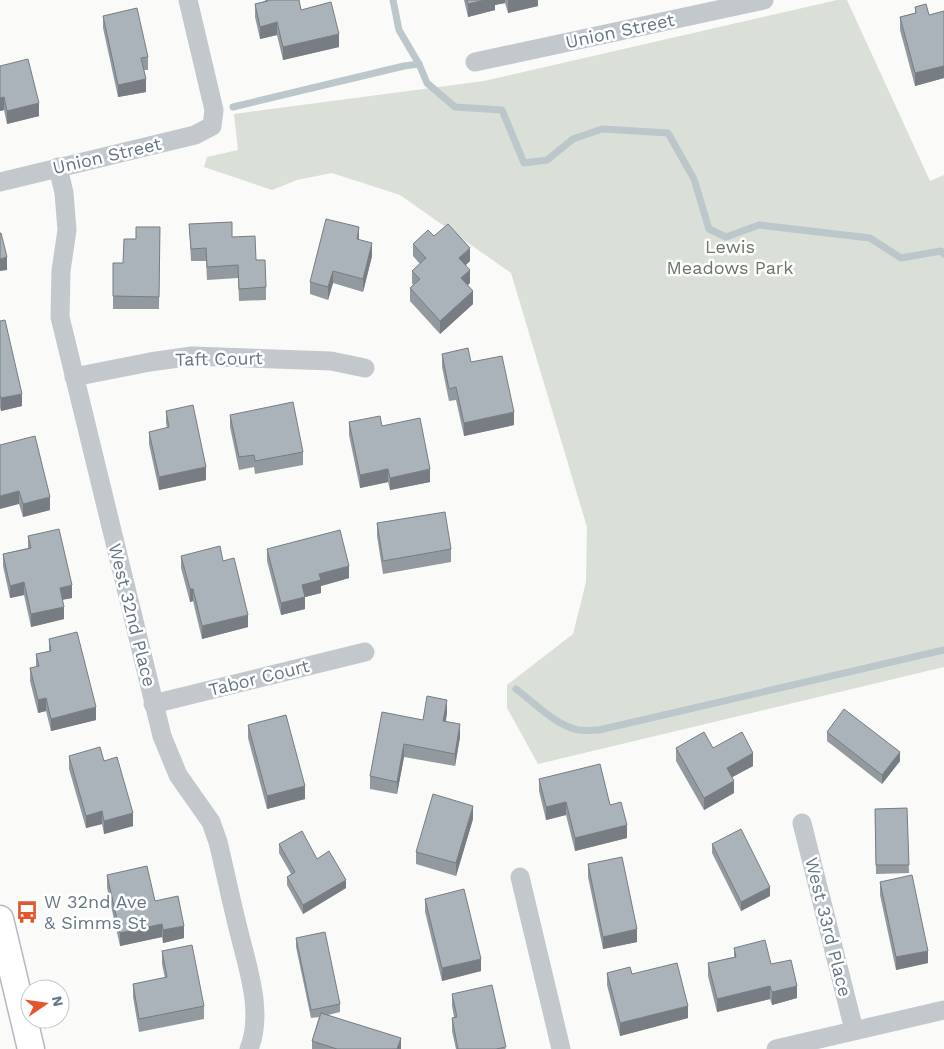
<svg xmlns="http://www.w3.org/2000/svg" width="944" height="1049" viewBox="0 0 944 1049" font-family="'Work Sans',sans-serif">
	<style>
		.green { fill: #dadfd7 }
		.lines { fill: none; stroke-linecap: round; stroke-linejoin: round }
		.stream { stroke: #bbc7cb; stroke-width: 7 }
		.secondary-casing { stroke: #b3babf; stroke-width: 29 }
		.street { stroke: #c3c8cc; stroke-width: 19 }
		.secondary { stroke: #fff; stroke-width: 26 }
		.wall { fill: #929a9f }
		.shaded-wall { fill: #777d82 }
		.building { fill: #aab3b9; stroke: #777d82 }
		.labels { text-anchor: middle; stroke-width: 5; stroke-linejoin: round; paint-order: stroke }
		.street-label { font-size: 18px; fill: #657683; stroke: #fff }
		.park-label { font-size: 18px; fill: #687a64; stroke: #fff }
		.poi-label { font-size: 18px; fill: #657683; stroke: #fff; text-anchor: start }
	</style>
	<rect width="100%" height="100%" fill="#fafaf8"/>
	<polygon class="green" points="837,0 847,0 930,181 944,175 944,667 538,764 507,708 507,685 573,634 586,582 587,527 511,273 400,195 332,173 297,180 272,190 204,167 207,157 238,150 234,114 484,81"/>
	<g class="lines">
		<g class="stream">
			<polyline points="393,0 399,30 419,64 427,83 455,107 502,110 524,163 547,160 573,139 602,129 668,133 694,179 709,229 726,237 759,225 870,238 901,258 941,251 944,254"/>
			<polyline points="233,107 404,66 419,64"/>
			<path d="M516,689C535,703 556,726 579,730C586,731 593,730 599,730L944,650"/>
		</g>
		<defs>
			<polyline id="secondary" points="0,919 31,1049"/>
		</defs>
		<use href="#secondary" class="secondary-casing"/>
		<g class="street">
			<polyline points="475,62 764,0"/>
			<path d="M58,167L64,193L67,230L61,271L60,317L162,736L178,775L211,822L218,842C225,871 231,900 238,928C247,966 264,1012 249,1049"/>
			<polyline points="0,182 195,135 212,126 214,110 188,0"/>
			<polyline points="74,377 150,362 192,356 331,361 365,368"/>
			<polyline points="153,704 365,652"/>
			<polyline points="802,823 854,1030"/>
			<polyline points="520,877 561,1049"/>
			<polyline points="776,1049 944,1010"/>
		</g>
		<use href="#secondary" class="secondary"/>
	</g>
	<g class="wall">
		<polygon points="265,0 299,0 301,10 339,47 283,60 277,35 260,39 255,17 255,4 265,1"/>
		<polygon points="464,0 538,0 538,6 508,13 505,3 495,5 495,10 468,17"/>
		<polygon points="915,7 929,15 944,11 944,78 915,86 900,30 900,17 915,13"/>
		<polygon points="103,16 148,57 148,70 144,70 146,92 118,97 103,28"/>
		<polygon points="0,66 39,116 7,124 4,110 0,111"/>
		<polygon points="189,224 232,237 256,260 266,287 266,300 239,301 238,278 207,280 206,261 191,261"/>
		<polygon points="160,227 159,309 113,309 113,263 123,263 136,239"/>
		<polygon points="434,236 470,261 466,265 470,283 468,285 473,304 440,334 410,301 410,288 413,285 412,283 412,271 420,264 413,256 413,244"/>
		<polygon points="359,240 372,256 363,292 333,283 328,300 310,294 310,282"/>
		<polygon points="0,321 22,406 1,411 0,408"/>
		<polygon points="442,354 471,362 514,425 464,436 456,400 449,401 442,367"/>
		<polygon points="166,411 206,480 159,490 149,444 149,432 167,428 166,423"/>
		<polygon points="230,415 303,452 303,465 255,474 254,467 239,470 230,427"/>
		<polygon points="349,422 382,426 430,482 390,490 388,482 360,488 349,435"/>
		<polygon points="0,445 50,510 23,517 19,504"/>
		<polygon points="377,523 451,549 451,562 383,574 377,536"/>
		<polygon points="28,536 72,598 62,600 64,619 31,627 24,595 10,598 3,566 3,554 28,548"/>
		<polygon points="267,549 349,578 321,586 321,593 305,597 305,609 281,615 267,561"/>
		<polygon points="181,556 248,627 202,639 193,601 190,602 181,568"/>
		<polygon points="49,639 96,720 51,731 46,711 38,713 30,681 30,668 36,667 36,654 49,651"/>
		<polygon points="447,713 446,721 460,737 455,766 404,757 397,794 370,789 370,776 423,720"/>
		<polygon points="248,725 305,799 267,809 248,738"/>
		<polygon points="827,732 900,761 882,784 827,741"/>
		<polygon points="676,748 753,766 732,777 734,793 704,810 676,761"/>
		<polygon points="69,756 104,761 133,826 104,834 102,824 86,828 69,769"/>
		<polygon points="539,779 610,805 627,838 575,851 566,815 546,820 539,791"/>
		<polygon points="907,808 909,873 876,874 875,809"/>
		<polygon points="473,819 456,876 416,864 416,852"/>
		<polygon points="279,844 317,859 346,888 303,914 287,885 287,877 291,874 279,853"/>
		<polygon points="712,844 770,896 741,911 712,853"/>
		<polygon points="588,864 637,942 603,949 588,877"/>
		<polygon points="107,875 155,901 184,938 163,943 162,937 120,946 107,888"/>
		<polygon points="880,882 928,963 896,970 880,895"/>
		<polygon points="425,899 481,971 442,981 425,912"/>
		<polygon points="296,938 340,1004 340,1012 328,1015 401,1049 312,1049 312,1041 319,1017 311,1018 296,947"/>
		<polygon points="734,948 771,964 797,998 772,1005 770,999 717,1012 708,976 708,963 734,957"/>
		<polygon points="162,951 204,1006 204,1019 139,1032 133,997 133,984 165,978 162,964"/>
		<polygon points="607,973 632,974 688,1018 620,1036 607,985"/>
		<polygon points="452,994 506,1049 456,1049 452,1031 452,1018 454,1017 452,1006"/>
	</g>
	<g class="shaded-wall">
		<polygon points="485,0 505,0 505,3 495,5 495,10 468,17 468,4"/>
		<polygon points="508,0 538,0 538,6 508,13"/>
		<polygon points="277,22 277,35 260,39 260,27"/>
		<polygon points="339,34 339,47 283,60 283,47"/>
		<polygon points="944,66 944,78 915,86 915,73"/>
		<polygon points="146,79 146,92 118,97 118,85"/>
		<polygon points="4,97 4,110 0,111 0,98"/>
		<polygon points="39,103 39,116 7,124 7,111"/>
		<polygon points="359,227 359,240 357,239"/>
		<polygon points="372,243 372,256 363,292 363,279"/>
		<polygon points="470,248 470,261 459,271 459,258"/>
		<polygon points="7,257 7,270 0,271 0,259"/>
		<polygon points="470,270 470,283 461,291 461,278"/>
		<polygon points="333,271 333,283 328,300 328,287"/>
		<polygon points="473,291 473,304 440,334 440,321"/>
		<polygon points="22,394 22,406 1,411 1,398"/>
		<polygon points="514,412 514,425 464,436 464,423"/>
		<polygon points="206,467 206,480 159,490 159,477"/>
		<polygon points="388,469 388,482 360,488 360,475"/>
		<polygon points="430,469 430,482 390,490 390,478"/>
		<polygon points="19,491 19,504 0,509 0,496"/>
		<polygon points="50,497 50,510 23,517 23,504"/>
		<polygon points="349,566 349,578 321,586 321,593 305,597 305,609 281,615 281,603 302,585 319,574"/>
		<polygon points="24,582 24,595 10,598 10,586"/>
		<polygon points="72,585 72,598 60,600 60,588"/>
		<polygon points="190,589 193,589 193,601 190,602"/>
		<polygon points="64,607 64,619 31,627 31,614"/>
		<polygon points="248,615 248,627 202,639 202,626"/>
		<polygon points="46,698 46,711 38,713 38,700"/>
		<polygon points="447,700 447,713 443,733 443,721"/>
		<polygon points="96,707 96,720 51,731 51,719"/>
		<polygon points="460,724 460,737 455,766 455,754"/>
		<polygon points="404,744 404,757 397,794 397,782"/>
		<polygon points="900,752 900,761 882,784 882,775"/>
		<polygon points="753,753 753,766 727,780 727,768"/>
		<polygon points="734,781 734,793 704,810 704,798"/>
		<polygon points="305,786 305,799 267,809 267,796"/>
		<polygon points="566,802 566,815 546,820 546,807"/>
		<polygon points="473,806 473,819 456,876 456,863"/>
		<polygon points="102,811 102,824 86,828 86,816"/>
		<polygon points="133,813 133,826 104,834 104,821"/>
		<polygon points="627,825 627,838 575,851 575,838"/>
		<polygon points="346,880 346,888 303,914 303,905"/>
		<polygon points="770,887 770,896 741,911 741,902"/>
		<polygon points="162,924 162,937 120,946 120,933"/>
		<polygon points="184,926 184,938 163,943 163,930"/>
		<polygon points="637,929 637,942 603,949 603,937"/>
		<polygon points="928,951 928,963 896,970 896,957"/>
		<polygon points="481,959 481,971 442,981 442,968"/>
		<polygon points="770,986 770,999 717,1012 717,999"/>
		<polygon points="797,986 797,998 772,1005 772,992"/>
		<polygon points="688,1006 688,1018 620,1036 620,1023"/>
		<polygon points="401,1038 401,1049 397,1049"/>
	</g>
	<g class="building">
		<polygon points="268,0 299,0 301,10 331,2 339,34 283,47 277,22 260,27 255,4 268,1"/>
		<polygon points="467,0 485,0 468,4"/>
		<polygon points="926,4 929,15 944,11 944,66 915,73 900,17 916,13 915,7"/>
		<polygon points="137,8 148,57 141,58 146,79 118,85 103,16"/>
		<polygon points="28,59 39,103 7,111 4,97 0,98 0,66"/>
		<polygon points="326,219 359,227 357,239 372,243 363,279 333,271 328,287 310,282"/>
		<polygon points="232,222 232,237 255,236 256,260 265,260 266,287 239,289 238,265 207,267 206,248 191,249 189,224"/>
		<polygon points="448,224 470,248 459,258 470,270 461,278 473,291 440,321 410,288 420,279 412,271 426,258 413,244 428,230 434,236"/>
		<polygon points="136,227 160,227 159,297 113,296 113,263 123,263 124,239 136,239"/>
		<polygon points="0,233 1,233 7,257 0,259"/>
		<polygon points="5,320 22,394 1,398 0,395 0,321"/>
		<polygon points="468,348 471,362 502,356 514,412 464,423 456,387 449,389 442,354"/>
		<polygon points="293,402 303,452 255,461 254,455 239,457 230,415"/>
		<polygon points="193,405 206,467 159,477 149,432 169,427 166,411"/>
		<polygon points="380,416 382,426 420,418 430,469 390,478 388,469 360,475 349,422"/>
		<polygon points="35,436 50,497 23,504 19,491 0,496 0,445"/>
		<polygon points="445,512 451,549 383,561 377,523"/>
		<polygon points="59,529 72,585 60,588 64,607 31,614 24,582 10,586 3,554 31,548 28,536"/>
		<polygon points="340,530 349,566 319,574 321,580 302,585 305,597 281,603 267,549"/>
		<polygon points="220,546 223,561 234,558 248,615 202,626 193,589 190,589 181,556"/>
		<polygon points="77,632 96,707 51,719 46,698 38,700 30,668 39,666 36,654 51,651 49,639"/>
		<polygon points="427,696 447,700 443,721 460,724 455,754 404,744 397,782 370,776 382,712 423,720"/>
		<polygon points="844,709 900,752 882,775 827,732"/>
		<polygon points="286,715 305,786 267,796 248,725"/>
		<polygon points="704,732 713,748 742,732 753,753 727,768 734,781 704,798 676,748"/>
		<polygon points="100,747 104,761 117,757 133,813 104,821 102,811 86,816 69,756"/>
		<polygon points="600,764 610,805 621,802 627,825 575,838 566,802 546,807 539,779"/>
		<polygon points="433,794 473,806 456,863 416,852"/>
		<polygon points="907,808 909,865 876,865 875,809"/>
		<polygon points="741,829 770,887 741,902 712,844"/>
		<polygon points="302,831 317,859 329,851 346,880 303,905 287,877 295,872 279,844"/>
		<polygon points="622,857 637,929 603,937 588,864"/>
		<polygon points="147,866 155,901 178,896 184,926 163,930 162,924 120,933 107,875"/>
		<polygon points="912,875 928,951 896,957 880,882"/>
		<polygon points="464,889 481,959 442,968 425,899"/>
		<polygon points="325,932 340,1004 311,1010 296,938"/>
		<polygon points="765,940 771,964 791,960 797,986 772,992 770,986 717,999 708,963 736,957 734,948"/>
		<polygon points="192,945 204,1006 139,1019 133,984 167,977 162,951"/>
		<polygon points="677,963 688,1006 620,1023 607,973 630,967 632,974"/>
		<polygon points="492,985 506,1047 496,1049 458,1049 452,1018 457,1017 452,994"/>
		<polygon points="321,1013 401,1038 397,1049 337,1049 312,1041"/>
	</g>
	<defs>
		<symbol id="bus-bare" viewBox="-9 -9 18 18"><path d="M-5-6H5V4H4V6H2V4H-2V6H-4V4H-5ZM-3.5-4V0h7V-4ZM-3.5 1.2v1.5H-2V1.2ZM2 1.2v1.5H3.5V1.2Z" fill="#e4572e" stroke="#fff" stroke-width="2.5" paint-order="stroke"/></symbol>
	</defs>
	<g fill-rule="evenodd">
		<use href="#bus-bare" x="11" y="896" width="32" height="32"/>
	</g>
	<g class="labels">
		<g class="street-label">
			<text transform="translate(620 31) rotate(-12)" y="6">Union Street</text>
			<text transform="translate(107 156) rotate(-13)" y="6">Union Street</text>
			<text transform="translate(219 359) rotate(-1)" y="6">Taft Court</text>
			<text transform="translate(132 615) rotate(76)" y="6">West 32nd Place</text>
			<text transform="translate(259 678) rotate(-14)" y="6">Tabor Court</text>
			<text transform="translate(828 927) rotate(76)" y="6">West 33rd Place</text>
		</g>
		<g class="park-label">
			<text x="730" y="253">Lewis<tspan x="730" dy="21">Meadows Park</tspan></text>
		</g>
		<g class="poi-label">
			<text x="44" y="908">W 32nd Ave<tspan x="44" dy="21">&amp; Simms St</tspan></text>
		</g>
	</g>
	<g transform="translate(45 1004) rotate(77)"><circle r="24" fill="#ffffff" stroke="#c1c8cd"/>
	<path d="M0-4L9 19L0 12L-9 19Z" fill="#e4572e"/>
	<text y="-8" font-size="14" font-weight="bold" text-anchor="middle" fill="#657683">N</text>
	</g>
</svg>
